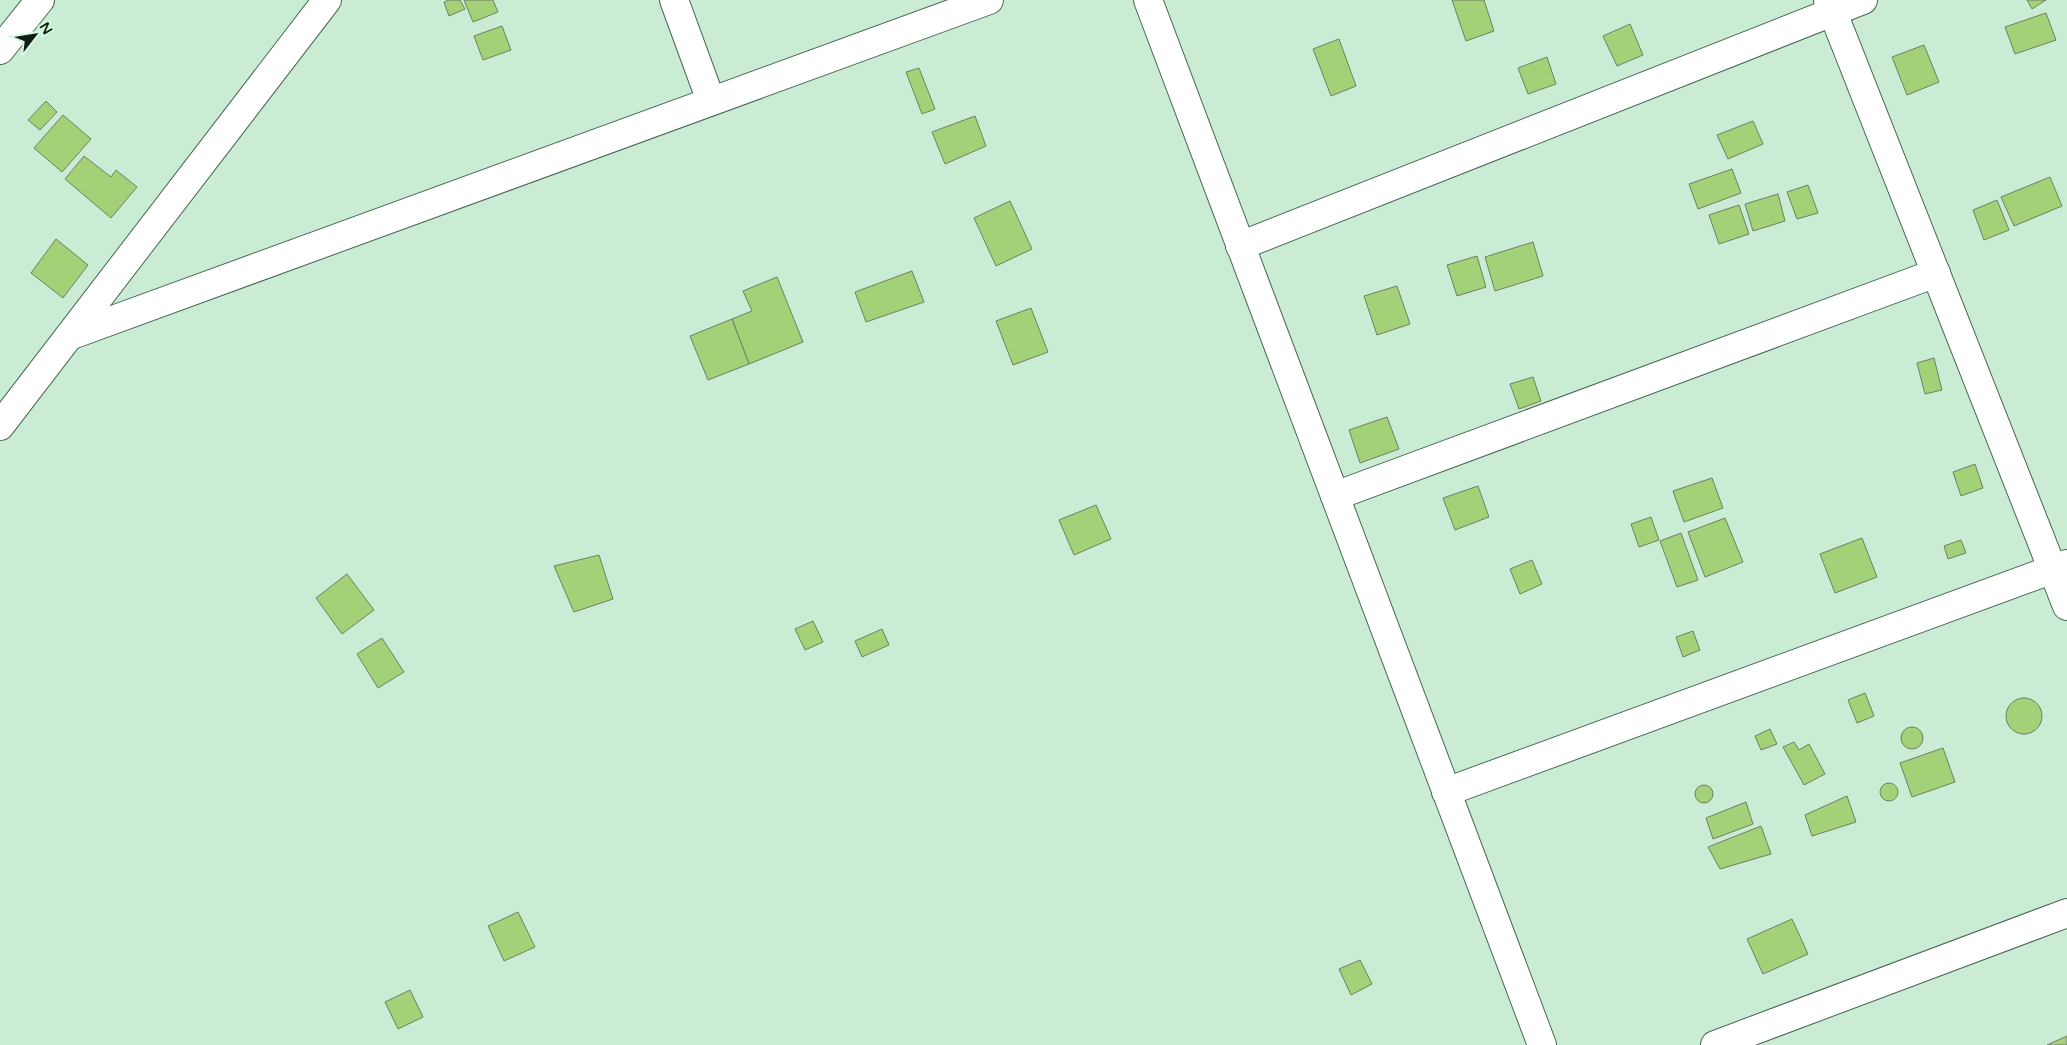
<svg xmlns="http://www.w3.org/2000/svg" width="2067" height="1045" viewBox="0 0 2067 1045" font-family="'Varela Round',sans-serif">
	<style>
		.building { fill: #a3d177; stroke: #6f7f62 }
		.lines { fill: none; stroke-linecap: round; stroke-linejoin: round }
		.street-casing { stroke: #496754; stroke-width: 30 }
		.street { stroke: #fff; stroke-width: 28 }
	</style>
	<rect width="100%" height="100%" fill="#caecd5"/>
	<g class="building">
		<polygon points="449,0 460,0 465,9 449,16 444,2"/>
		<polygon points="464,0 493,0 498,12 473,22"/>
		<polygon points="1452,0 1484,0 1494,31 1466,41"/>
		<polygon points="2027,0 2046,0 2032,9"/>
		<polygon points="2046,13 2056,40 2015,54 2005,27"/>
		<polygon points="1630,24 1643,55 1617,66 1603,36"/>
		<polygon points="502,26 511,50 483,60 474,36"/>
		<polygon points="1339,39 1356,86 1331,96 1313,49"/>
		<polygon points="1924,45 1939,82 1907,95 1892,57"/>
		<polygon points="1547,57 1556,84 1528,94 1518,68"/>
		<polygon points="919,68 935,109 922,114 906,72"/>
		<polygon points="46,101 57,112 40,130 28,120"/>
		<polygon points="63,115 91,139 62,172 34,148"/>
		<polygon points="975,116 986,146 945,164 932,132"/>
		<polygon points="1753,121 1763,144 1728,159 1717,135"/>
		<polygon points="84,156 111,177 116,170 137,187 111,218 65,179"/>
		<polygon points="1732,169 1741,193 1698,209 1689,184"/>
		<polygon points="2050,177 2062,206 2014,226 2001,197"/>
		<polygon points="1808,185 1818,213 1797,219 1787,192"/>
		<polygon points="1778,194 1785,221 1753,231 1745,204"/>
		<polygon points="1997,200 2009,230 1984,240 1973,210"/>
		<polygon points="1010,201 1032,249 996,266 974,218"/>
		<polygon points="1739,205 1749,234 1719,244 1709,215"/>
		<polygon points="56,239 88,265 63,298 31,273"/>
		<polygon points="1533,242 1543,276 1495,291 1485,257"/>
		<polygon points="1477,256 1486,287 1457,296 1447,265"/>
		<polygon points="912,271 924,302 866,322 855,292"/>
		<polygon points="777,277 803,342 749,364 732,319 752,311 743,291"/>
		<polygon points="1397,286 1410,324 1377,335 1364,296"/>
		<polygon points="1031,308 1048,352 1013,365 996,321"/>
		<polygon points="732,319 749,364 708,380 690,336"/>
		<polygon points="1934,358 1942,390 1925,394 1917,363"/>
		<polygon points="1533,377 1541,401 1519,409 1510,384"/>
		<polygon points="1387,417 1399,449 1360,463 1349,430"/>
		<polygon points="1975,464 1983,488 1961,496 1953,472"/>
		<polygon points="1712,478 1723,508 1684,522 1673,491"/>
		<polygon points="1478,486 1489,517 1455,530 1443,498"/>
		<polygon points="1096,505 1111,539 1074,555 1059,520"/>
		<polygon points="1651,517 1659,540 1639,547 1631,524"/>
		<polygon points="1725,518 1743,562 1705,577 1688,532"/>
		<polygon points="1681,533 1698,580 1677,587 1660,541"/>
		<polygon points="1862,538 1877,577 1835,593 1820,554"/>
		<polygon points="1961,540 1966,553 1948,559 1944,546"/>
		<polygon points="599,555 613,599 574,612 554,566"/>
		<polygon points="1532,560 1542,584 1520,594 1510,569"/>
		<polygon points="347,574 374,610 342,634 316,598"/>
		<polygon points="813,621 823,642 805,650 795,629"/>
		<polygon points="882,629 889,645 862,657 855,641"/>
		<polygon points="1693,631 1700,650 1683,657 1676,637"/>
		<polygon points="382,638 404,672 378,688 357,654"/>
		<polygon points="1865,693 1874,716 1857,723 1848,700"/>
		<circle cx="2024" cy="716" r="18"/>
		<circle cx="1912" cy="738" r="11"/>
		<polygon points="1770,729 1777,744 1761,750 1755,736"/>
		<polygon points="1794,742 1799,750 1809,744 1825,774 1804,785 1783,747"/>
		<polygon points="1943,748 1955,782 1912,797 1900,763"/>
		<circle cx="1889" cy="792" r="9"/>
		<circle cx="1704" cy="794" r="9"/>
		<polygon points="1847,796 1856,822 1812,836 1805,815"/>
		<polygon points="1746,802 1753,824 1713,839 1706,818"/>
		<polygon points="1761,826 1771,854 1720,869 1708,847"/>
		<polygon points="518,912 535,947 504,961 488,926"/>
		<polygon points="1792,919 1808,954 1763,974 1747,939"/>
		<polygon points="1360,960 1372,984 1351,995 1339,969"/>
		<polygon points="410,990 423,1017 398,1029 385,1002"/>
		<polygon points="2067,1036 2067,1045 2047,1045"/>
	</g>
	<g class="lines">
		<defs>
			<g id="street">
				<polyline points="674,0 711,101"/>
				<polyline points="1148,0 1542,1045"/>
				<polyline points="1828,0 2067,606"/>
				<polyline points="0,50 40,0"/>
				<polyline points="1240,246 1863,0"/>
				<polyline points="69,336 989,0"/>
				<polyline points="0,426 327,0"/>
				<polyline points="1335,496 1936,273"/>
				<polyline points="1446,792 2067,564"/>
				<polyline points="1715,1045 2067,913"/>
			</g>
		</defs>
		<use href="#street" class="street-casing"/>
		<use href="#street" class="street"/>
	</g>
	<g transform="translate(35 35) rotate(59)" stroke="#d7f9e2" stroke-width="4" paint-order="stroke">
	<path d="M0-4L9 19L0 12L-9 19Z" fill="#101d15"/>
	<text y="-8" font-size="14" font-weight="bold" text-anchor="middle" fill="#101d15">N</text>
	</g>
</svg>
